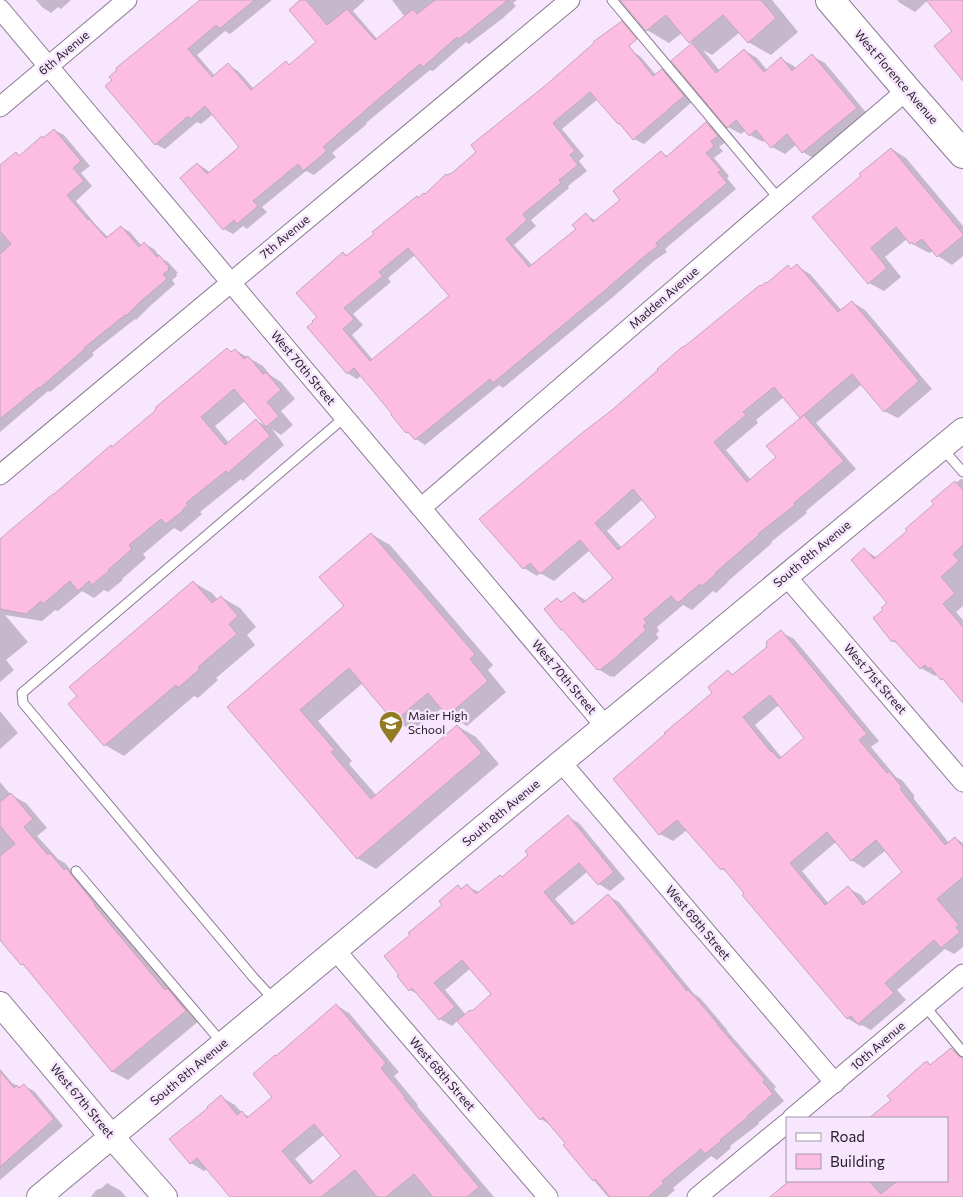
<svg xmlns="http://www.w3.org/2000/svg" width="963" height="1197" viewBox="0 0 963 1197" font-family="Commissioner,sans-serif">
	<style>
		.shadow { fill: #0003; fill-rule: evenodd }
		.building { fill: #fdbde2; stroke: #c1a7b5; fill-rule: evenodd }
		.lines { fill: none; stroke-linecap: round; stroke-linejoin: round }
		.service-casing { stroke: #8a7b90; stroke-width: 11 }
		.minor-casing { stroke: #8a7b90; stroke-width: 21 }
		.tertiary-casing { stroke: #8a7b90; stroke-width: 26 }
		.primary-casing { stroke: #8a7b90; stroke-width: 30 }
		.service { stroke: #fff; stroke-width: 9 }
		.minor { stroke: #fff; stroke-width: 19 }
		.tertiary { stroke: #fff; stroke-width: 24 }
		.primary { stroke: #fff; stroke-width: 28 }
		.labels { text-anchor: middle; stroke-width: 5; stroke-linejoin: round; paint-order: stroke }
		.street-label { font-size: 12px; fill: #28222a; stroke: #f7e6fe }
		.poi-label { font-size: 12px; fill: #28222a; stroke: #f7e6fe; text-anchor: start }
	</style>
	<rect width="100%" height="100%" fill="#f7e6fe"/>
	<g class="shadow">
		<polygon points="36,0 71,0 61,9 58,7 51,13 42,7"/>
		<polygon points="200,0 272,0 230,34 225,31 197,55 215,76 228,65 238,71 254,89 286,63 290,65 318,42 302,0 365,0 353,11 378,40 405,17 392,0 517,0 513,3 516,6 503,18 469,44 466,42 433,71 430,70 366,123 367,124 332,153 336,157 314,175 306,171 262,207 267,212 247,229 243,226 233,234 224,229 198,164 207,170 210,173 241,147 213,114 201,124 197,122 165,149 155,144 198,3 198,2"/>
		<polygon points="622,0 772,0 798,32 771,55 748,42 740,32 712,55 703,50 720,71 744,50 757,58 767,70 781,59 794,66 796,69 812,56 825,63 869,116 816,160 803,152 797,144 785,154 772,147 766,140 763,142 750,135 746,130 741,134 728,127 673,61 693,44 682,33 669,43 647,30"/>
		<polygon points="897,0 963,0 963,76 954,31 928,0 915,12 900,3"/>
		<path d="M632,51L641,57L656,75L662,70L671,76L693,101L644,144L634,139L598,99L562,129L584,156L579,161L587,171L568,186L569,188L531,220L536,226L514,245L533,266L578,229L586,215L595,220L622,200L661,153L668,156L706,123L716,129L726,142L719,147L723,151L714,158L729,176L727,178L736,189L665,249L667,252L655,260L613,297L503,388L499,385L425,445L416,439L412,435L407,432L362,375L357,379L347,373L318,317L343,253L348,256L419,199L426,195L448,176ZM415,255L451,296L373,360L352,335L363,325L353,314L391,282L388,278Z"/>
		<polygon points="54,130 64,135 90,166 81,173 92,186 76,201 96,225 109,238 121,227 130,232 142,246 145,244 154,249 161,258 168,262 178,273 176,274 177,276 172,280 175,284 149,307 136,320 135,319 92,353 94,355 50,392 48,391 0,432 0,167 16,153 21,156"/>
		<polygon points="892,149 906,158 963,226 963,256 952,265 938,256 933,250 930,253 925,251 911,243 907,239 885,257 901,277 884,291 869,283 863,176"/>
		<path d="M797,266L810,274L842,311L852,302L865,310L932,389L898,418L884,411L862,384L816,423L856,469L806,511L807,513L771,542L772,543L727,582H728L716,593L713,591L692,610L683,605L657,627L659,631L656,634L659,638L614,677L612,676L611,677L598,669L566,631L562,629L557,599L563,603L574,593L587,601L614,578L590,550L554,581L540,573L537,576L524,568L582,435L788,267L793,270ZM784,397L802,418L778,457L751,480L726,450L758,423L756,420ZM643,499L658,517L622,548L607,531Z"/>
		<path d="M227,350L232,353L235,350L263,366L270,375L281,382L295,399L281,411L293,425L281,435L272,429L284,445L243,481L241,479L200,512L202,514L196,519L181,532L174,528L143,554L146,558L122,579L123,580L108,592L104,590L94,598L82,591L58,611L55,610L42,621L5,615L28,642L6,660L14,670L0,682V544L111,446L113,448ZM245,401L266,426L257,421L229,443L215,426Z"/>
		<polygon points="961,479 963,479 963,606 956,612 963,620 963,701 946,681 942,679 937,674 935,676 921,668 901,646 893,641 885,610 889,603 864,550 878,558 909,532 936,504 933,501"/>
		<polygon points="371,534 390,545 493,665 488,670 506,692 467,726 448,715 442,708 414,731 395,721 363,683 318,721 352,761 349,764 377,796 457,726 476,737 499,764 376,869 357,858 229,707 346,606"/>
		<polygon points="193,582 212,593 218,600 221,597 240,608 256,627 247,635 255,645 216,678 218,680 198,698 194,696 124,756 105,745 70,705"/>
		<path d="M781,632L794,639L879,741L871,747L896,777L902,780L914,795V799L949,843L955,838L963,843V947L954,954L945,949L897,990L906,1000L871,1030L862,1025L860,1026L847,1018L729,873L722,869L687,830L673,841L660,834L714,693L728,672L734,675L769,647ZM779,705L806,738L782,758L755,725ZM836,842L851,860L864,868L886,850L903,872L867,903L861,895L848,888L829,904L802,871Z"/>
		<polygon points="0,711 18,733 0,749"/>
		<polygon points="0,782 11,795 26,803 47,828 37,836 58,859 65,863 175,995 182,998 200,1020 128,1080 113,1072 28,968 22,964 0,938"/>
		<path d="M568,817L579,823L625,879L610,891L599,884L588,871L555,899L576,923L608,896L619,902L694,994L700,998L707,1006L728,1031H727L776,1087L774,1089L784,1101L758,1123L759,1124L730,1146L731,1148L717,1160L711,1156L673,1188L675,1190L667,1197H608L564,1145L567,1143L552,1126L541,1119L458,1020L452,1026L440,1019L421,996L410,990L411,935L443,905L458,887L463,890L467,886L479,892L503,878L530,855ZM471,968L493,994L472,1012L466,1015L445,990Z"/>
		<path d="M336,1005L349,1013L399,1072L394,1076L418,1105L417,1106L494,1197H231L207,1169L204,1171L191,1163L221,1097L235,1105L242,1113L250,1117L274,1097L277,1057ZM325,1134L343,1156L314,1182L295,1159Z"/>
		<polygon points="952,1049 963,1056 963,1197 772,1197 791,1181 947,1181 947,1118 873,1118 872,1117 892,1100 927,1063 931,1065"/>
		<polygon points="0,1069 12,1083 21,1088 24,1086 34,1091 63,1126 0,1180"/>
		<polygon points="107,1183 121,1191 126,1197 91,1197 96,1190 102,1188"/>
	</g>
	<g class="building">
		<polygon points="200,0 255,0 219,29 216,25 188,49 212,77 228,63 251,90 286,61 289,65 316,42 289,10 300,0 306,0 327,25 347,9 375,40 413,9 417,14 435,0 508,0 459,39 457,37 423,67 420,64 382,96 323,147 327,151 303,171 298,164 253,201 258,206 237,224 234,220 223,230 180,178 197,163 207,174 239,147 205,106 190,119 188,116 155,145 105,86 112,80 109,77 117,70 116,68"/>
		<polygon points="620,0 761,0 776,18 748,43 723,15 689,43 666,15 646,31"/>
		<polygon points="926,0 963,0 963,81 934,46 952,31"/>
		<path d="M622,21L637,39L629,46L653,76L662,69L684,96L633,140L619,123L618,124L590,92L553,123L575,151L570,155L578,165L559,180L561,183L523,214L527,220L506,239L529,267L576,229L572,225L586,213L593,222L620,200L613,191L661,151L666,157L706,122L718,136L711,141L714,146L706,153L721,170L718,172L727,183L656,243L658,246L646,255L603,292L493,383L490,379L415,440L408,432L406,433L391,415L392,414L354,368L347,374L307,327L313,322L312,321L317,317L296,293L343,252L346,256L374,234L372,232L417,196L418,198L424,193L425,194L446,174L447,175L452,173L476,152L471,145L546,85L594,43L593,42ZM408,248L449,296L370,361L343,329L354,319L344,308L383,276L379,272Z"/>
		<polygon points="692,43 716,73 744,49 764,72 781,57 792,71 812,54 857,108 802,153 787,134 771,148 756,130 749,136 736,120 727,128 671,61"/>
		<polygon points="54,129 81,161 73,168 84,181 67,195 88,220 89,219 106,238 121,226 139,247 144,242 157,257 159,255 169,267 168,269 169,270 163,274 167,279 140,302 126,316 125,315 84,348 85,349 40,388 39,387 0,419 0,254 11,244 0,231 0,165 16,152 19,156 42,136 43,138"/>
		<polygon points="891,148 963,234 963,236 937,257 922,239 914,245 912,242 910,244 896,227 871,248 887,268 868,284 812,217 861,176 859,174"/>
		<path d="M797,264L838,312L852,301L919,381L884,412L852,374L800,418L774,387L743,412L746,415L714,442L747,482L776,457L766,446L804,415L844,461L794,503L795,505L758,534L759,535L715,573L716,574L702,586L700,584L678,603L671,596L644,619L647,623L643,626L646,630L614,659L600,670L598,669L597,670L562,629L561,630L544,609L557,598L561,602L574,592L583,603L613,578L580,540L540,574L530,563L523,569L479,519L582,433L612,410L658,370L657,369L681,348L684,346H685L760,285L761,286L766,282L767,283L788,265L791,269ZM633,489L656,517L618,550L595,523Z"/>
		<polygon points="227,348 231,352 235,349 244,359 248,356 263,374 266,372 281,390 267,402 279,416 266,427 234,389 201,417 225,445 256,419 270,436 228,473 226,471 186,503 188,505 182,510 183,511 166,524 161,519 129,545 132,549 108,570 109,571 92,585 89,581 78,591 70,581 43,604 41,601 26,614 0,609 0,539 53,494 53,495 111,445 112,447 143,421 155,411 156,407"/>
		<polygon points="955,481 963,490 963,545 953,554 959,561 941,577 955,593 943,604 963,627 963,703 942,678 941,680 930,667 928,669 925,665 920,669 894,640 892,642 873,618 883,610 881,608 887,603 851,560 864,548 874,559 907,531 905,529 934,504 931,501"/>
		<polygon points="371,533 475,654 470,659 488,681 447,716 428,693 394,722 349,668 300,710 335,750 331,752 371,799 457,725 482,753 357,859 227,707 344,606 319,577"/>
		<polygon points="193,581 212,603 221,596 238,616 229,624 237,634 198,667 200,669 178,688 176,685 104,746 68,704 77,696 69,687"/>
		<path d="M781,630L867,734L859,740L887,773L889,771L901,786V790L945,845L955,837L963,847V877L937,899L959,925L956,927L960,932L941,948L934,940L885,983L894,993L858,1024L851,1016L847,1019L742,895L744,893L723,868L721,870L677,820L659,835L613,779L665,734L664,733L712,693L708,687L728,670L732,675L767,647L766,645L767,644L766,642ZM770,695L804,738L779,759L772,751L771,752L743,717ZM827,832L851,861L876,840L902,872L863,905L848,886L825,905L790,863Z"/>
		<polygon points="11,793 33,819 24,827 48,855 50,853 64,870 66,868 95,904 94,905 165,990 167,988 186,1011 112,1072 23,964 21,965 0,940 0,856 15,844 0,826 0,802"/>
		<polygon points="568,815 614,872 598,885 579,863 544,892 572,925 608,894 687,991 688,990 696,998 718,1024 717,1024 765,1080 763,1082 773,1094 747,1116 748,1117 720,1140 721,1141 705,1154 701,1149 662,1181 664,1183 648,1197 610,1197 595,1179 593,1181 563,1145 565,1143 543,1117 540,1120 457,1021 470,1010 472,1011 491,994 462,960 434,983 455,1007 439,1020 412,988 409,991 397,976 399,975 384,956 410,935 408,933 442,905 439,901 458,885 461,889 467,884 476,894 500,875 502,877 528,855 525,851"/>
		<path d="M336,1004L386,1063L381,1068L405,1097L404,1098L479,1187L467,1197H433L414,1174L386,1197H377L355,1170L321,1197H230L197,1158L190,1164L169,1139L208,1108L207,1107L221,1095L237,1115L242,1111L247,1118L272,1097L253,1074L275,1055L276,1056ZM314,1124L341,1156L310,1184L282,1151Z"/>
		<polygon points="951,1048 959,1056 963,1058 963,1197 770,1197 789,1181 869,1181 881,1194 897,1181 947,1181 947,1118 869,1118 891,1100 887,1096 925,1062 925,1063 927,1061 930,1065"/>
		<polygon points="0,1071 14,1088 17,1085 19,1088 24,1084 54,1119 0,1167"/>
	</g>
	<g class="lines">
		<defs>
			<g id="service">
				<polyline points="612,0 779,199"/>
				<polyline points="942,448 963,472"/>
				<polyline points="76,871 223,1044"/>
				<polyline points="274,1000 253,977 23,703 22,693 345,417"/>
				<polyline points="925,1006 963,1052"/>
			</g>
			<g id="minor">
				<polyline points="0,9 606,727"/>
				<polyline points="0,107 127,0"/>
				<polyline points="0,475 570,0"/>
				<polyline points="421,508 779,199 907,90"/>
				<polyline points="786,576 963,782"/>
				<polyline points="561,762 835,1083"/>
				<polyline points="336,951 548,1197"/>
				<polyline points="792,1118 963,974"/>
				<polyline points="697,1197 787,1123"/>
			</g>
			<g id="tertiary">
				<polyline points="0,1004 112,1137 165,1197"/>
				<path d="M39,1197C212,1053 385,909 558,765C693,653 829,542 963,430"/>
			</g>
			<polyline id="primary" points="830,0 907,90 963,154"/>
		</defs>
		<use href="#service" class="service-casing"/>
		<use href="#minor" class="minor-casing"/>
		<use href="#tertiary" class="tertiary-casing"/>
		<use href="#primary" class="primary-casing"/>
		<use href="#service" class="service"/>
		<use href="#minor" class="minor"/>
		<use href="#tertiary" class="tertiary"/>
		<use href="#primary" class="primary"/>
	</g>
	<defs>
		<symbol id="school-pin" viewBox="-11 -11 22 30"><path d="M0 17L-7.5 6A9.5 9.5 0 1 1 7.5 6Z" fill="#937b22" stroke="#f7e6fe"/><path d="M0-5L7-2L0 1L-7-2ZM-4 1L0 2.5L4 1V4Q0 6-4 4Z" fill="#fff"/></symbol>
	</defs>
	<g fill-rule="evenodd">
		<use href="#school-pin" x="377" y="709" width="28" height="38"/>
	</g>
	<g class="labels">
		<g class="street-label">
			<text transform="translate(64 53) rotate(-40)" y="4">6th Avenue</text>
			<text transform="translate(896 77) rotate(49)" y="4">West Florence Avenue</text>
			<text transform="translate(285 237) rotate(-40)" y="4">7th Avenue</text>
			<text transform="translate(664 298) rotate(-41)" y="4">Madden Avenue</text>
			<text transform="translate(303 368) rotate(50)" y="4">West 70th Street</text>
			<text transform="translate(812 554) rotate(-40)" y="4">South 8th Avenue</text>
			<text transform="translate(564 677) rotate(50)" y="4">West 70th Street</text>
			<text transform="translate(875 679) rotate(49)" y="4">West 71st Street</text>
			<text transform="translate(501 813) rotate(-40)" y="4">South 8th Avenue</text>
			<text transform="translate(698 923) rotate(50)" y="4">West 69th Street</text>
			<text transform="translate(878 1046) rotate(-41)" y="4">10th Avenue</text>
			<text transform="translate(189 1072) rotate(-40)" y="4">South 8th Avenue</text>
			<text transform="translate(442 1074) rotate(49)" y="4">West 68th Street</text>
			<text transform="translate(82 1101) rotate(50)" y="4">West 67th Street</text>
		</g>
		<g class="poi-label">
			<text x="408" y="720">Maier High<tspan x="408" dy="14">School</tspan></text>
		</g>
	</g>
	<rect x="786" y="1117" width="162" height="65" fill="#f7e6fe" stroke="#a498a9"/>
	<rect x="796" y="1133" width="25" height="8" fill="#ffffff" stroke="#a498a9"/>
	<text x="830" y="1142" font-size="15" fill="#28222a">Road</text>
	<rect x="796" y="1154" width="25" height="15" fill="#fdbde2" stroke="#a498a9"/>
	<text x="830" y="1167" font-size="15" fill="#28222a">Building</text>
</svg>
